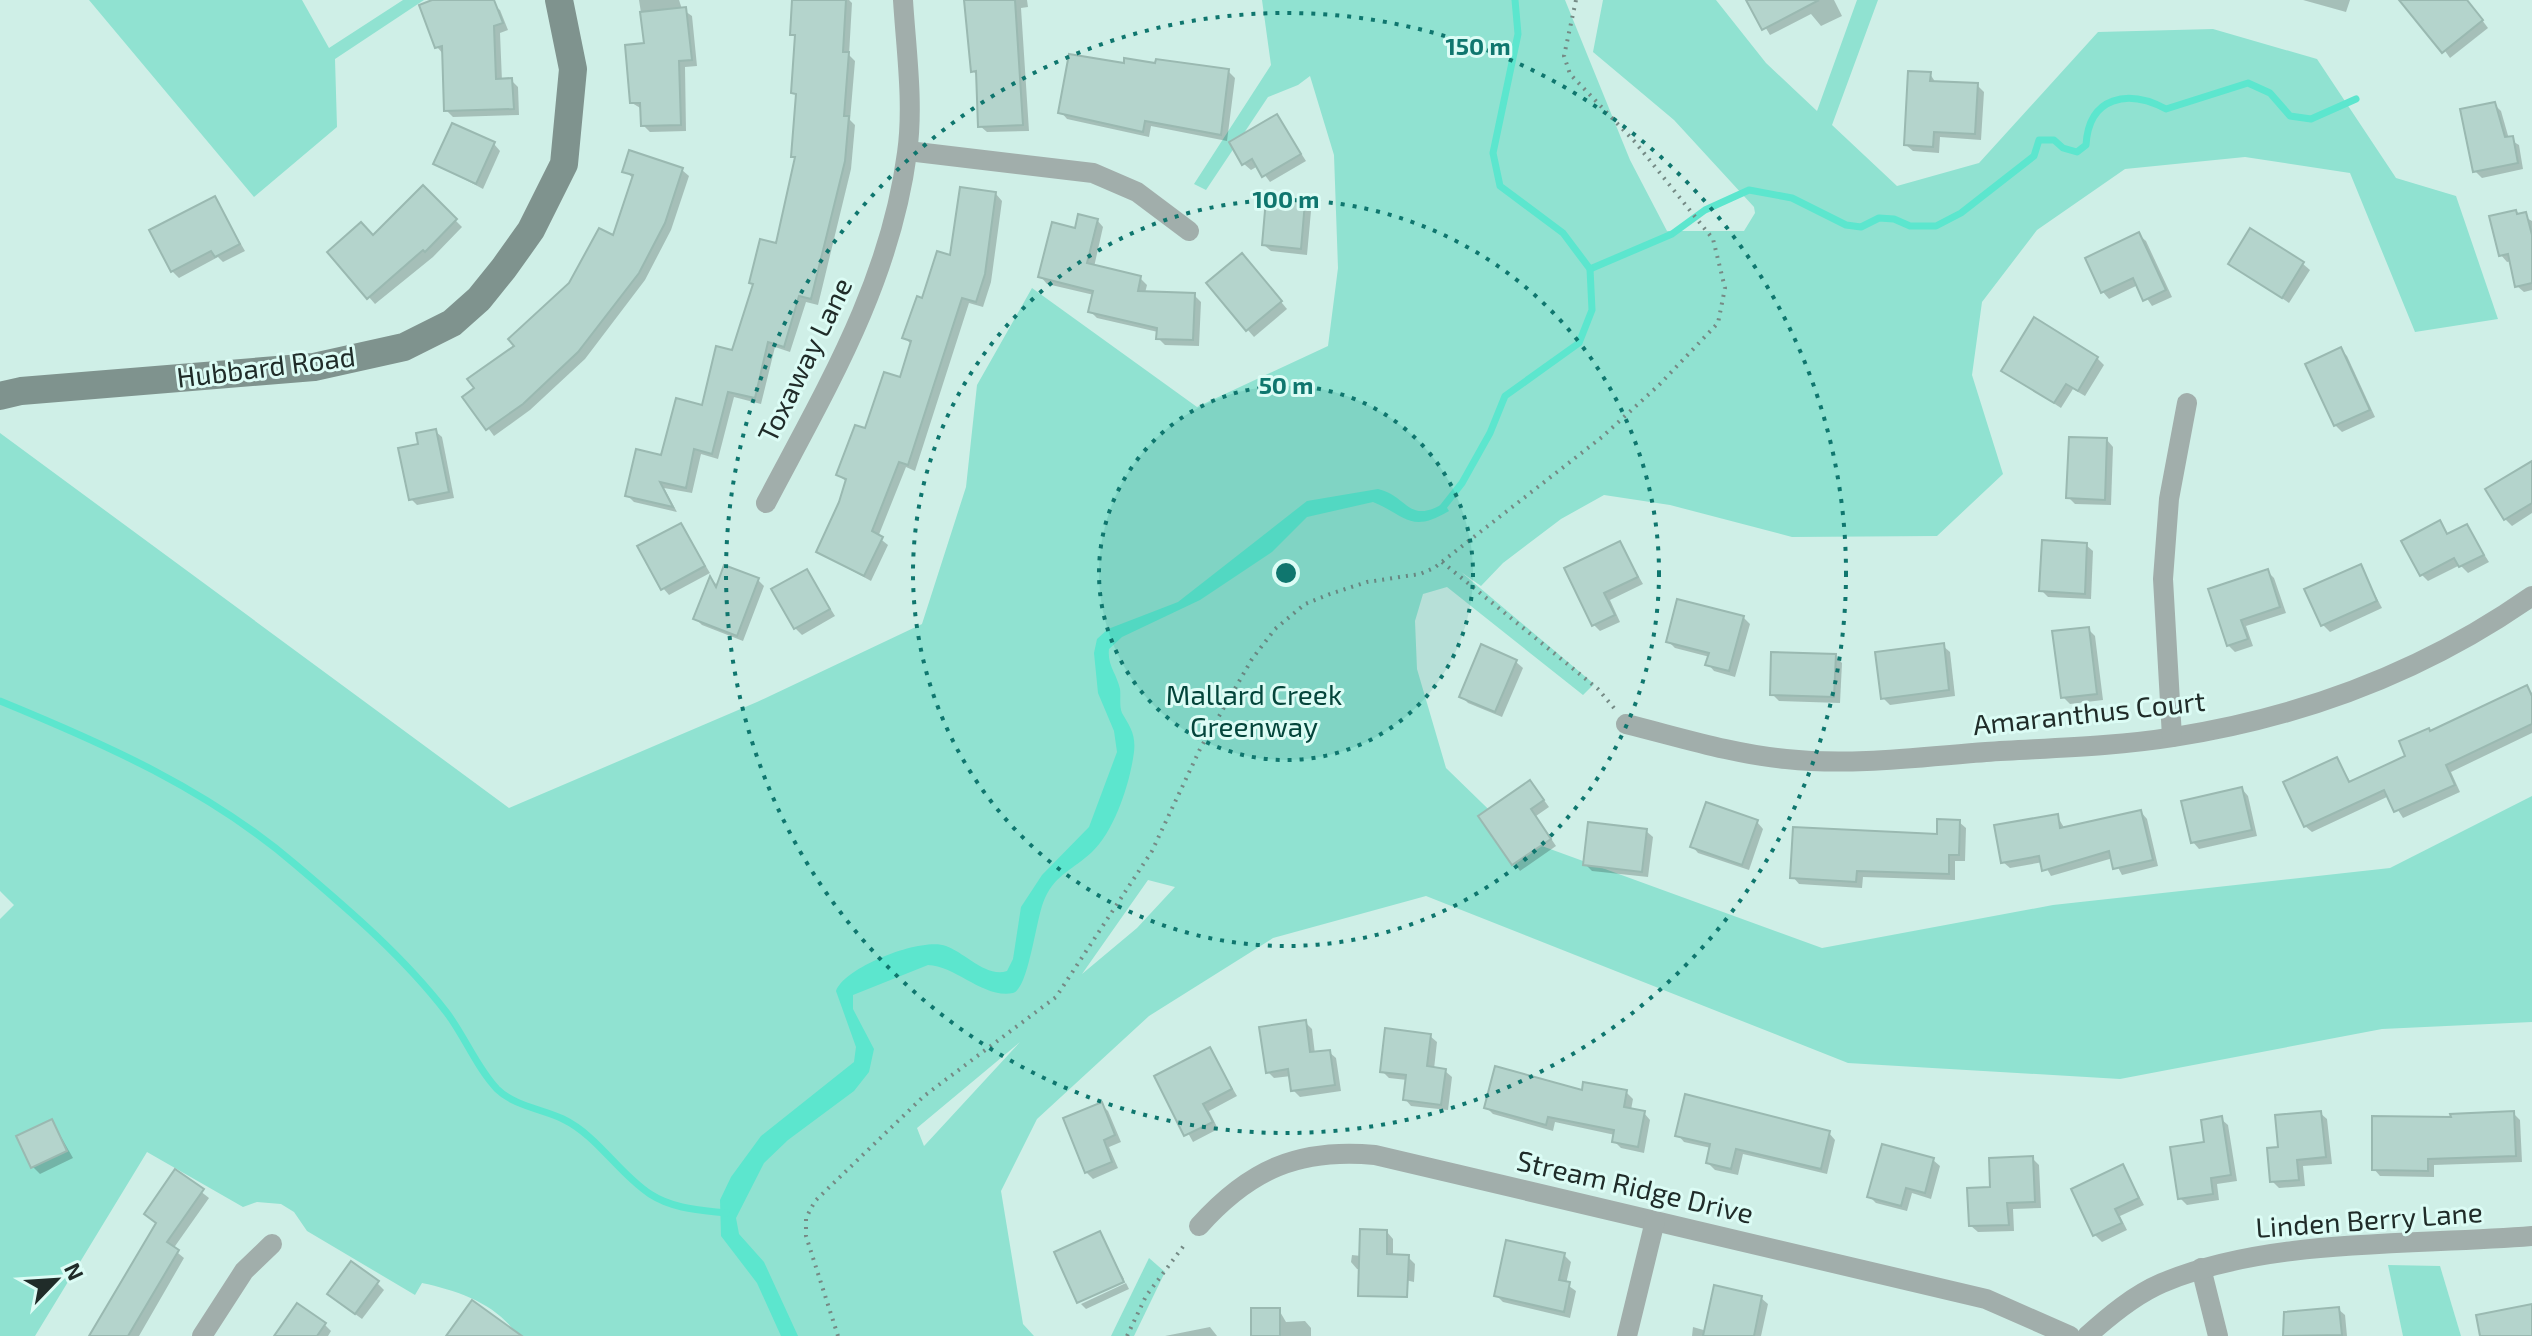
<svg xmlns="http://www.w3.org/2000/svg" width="2532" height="1336" viewBox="0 0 2532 1336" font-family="'Exo 2',sans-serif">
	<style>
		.green { fill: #90e2d1; fill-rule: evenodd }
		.water { fill: #5ce6ce }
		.shadow { fill: #0003 }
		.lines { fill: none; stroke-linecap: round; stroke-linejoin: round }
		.stream { stroke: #5ce6ce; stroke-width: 7 }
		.building { fill: #b4d4cc; stroke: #9ab9b1; stroke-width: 2 }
		.path { stroke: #758a85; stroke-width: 4; stroke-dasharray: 2 6; stroke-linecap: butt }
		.street { stroke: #a1aeab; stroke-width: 20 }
		.secondary { stroke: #7f938e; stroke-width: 28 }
		.ring { fill: none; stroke: #0f766e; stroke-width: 4; stroke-dasharray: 4 8 }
		.labels { text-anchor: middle; stroke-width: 6; stroke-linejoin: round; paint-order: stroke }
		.street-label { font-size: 28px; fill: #202c29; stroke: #dcfcf5 }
		.park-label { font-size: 28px; fill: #04453b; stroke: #dcfcf5 }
		.centre { fill: #0f766e; stroke: #dcfcf5; stroke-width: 4 }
		.ring-label { font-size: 24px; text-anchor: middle; font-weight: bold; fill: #0f766e; stroke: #dcfcf5; stroke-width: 6; stroke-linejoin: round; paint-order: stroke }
	</style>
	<rect width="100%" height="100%" fill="#cfefe7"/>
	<g class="green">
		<polygon points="89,0 302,0 329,48 403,0 424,0 335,59 337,127 254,197"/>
		<path d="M1262,0H1565L1630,160L1667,231H1744L1755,213L1754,207L1674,120L1593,52L1603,0H1716L1766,63L1817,111L1857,0H1878L1832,125L1897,186L1979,163L2098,32L2213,29L2317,59L2396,178L2456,196L2498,319L2415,332L2350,173L2245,157L2125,169L2037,230L1982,302L1972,375L2003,474L1937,536L1792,537L1670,505L1604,495L1561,519L1503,563L1481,586L1461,572L1594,684L1583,695L1447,587L1423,594L1415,621L1417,669L1446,768L1517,837L1822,948L2053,905L2390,868L2532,796V1022L2382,1029L2120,1079L1848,1063L1426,896L1273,938L1149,1016L1037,1119L1001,1191L1023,1324L1034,1336H518C497,1304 459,1291 422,1283L415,1295L307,1231L294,1212L281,1204L257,1202L243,1207L147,1152L35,1336H0V919L14,905L0,891V433L509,808L757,702L922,624L966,487L977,385L1032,288L1197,407L1328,346L1338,268L1334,155L1310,76L1298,85L1268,97L1206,190L1194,184L1271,65ZM1148,880L1175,887L1137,928L1082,974ZM1020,1042L925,1145L924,1146L917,1128Z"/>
		<polygon points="1149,1258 1165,1272 1134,1336 1111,1336"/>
		<polygon points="2388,1265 2440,1266 2461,1336 2403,1336"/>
	</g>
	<path class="water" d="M1378,489C1408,496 1408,525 1444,503L1449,511C1410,534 1407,516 1373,502L1307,517L1272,552L1200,600L1122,637L1109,649C1107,665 1117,674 1120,689C1121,696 1119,706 1122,713C1130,727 1136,734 1134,752C1130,783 1115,830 1092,852C1074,869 1056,874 1045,898C1036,916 1029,989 1013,993C984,999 956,966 928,965L853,995V1009L874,1049L869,1072L854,1091L788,1140L764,1163L736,1218L739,1234L764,1262L798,1336H781L757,1283L721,1236L720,1200L731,1177L761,1136L854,1062L856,1047L836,991C845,967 921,937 946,946C964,952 986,978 1007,971L1013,959L1021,907L1042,875L1089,827L1117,752L1114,731L1098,693L1094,653L1097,639L1108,629L1178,602L1307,501Z"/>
	<g class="shadow">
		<polygon points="438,0 487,0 500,10 508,30 500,33 502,81 511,80 518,87 519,115 453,117 446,110 444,55 437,47"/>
		<polygon points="639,0 679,0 682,9 692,16 697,66 685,67 686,131 650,132 643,125 642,109 632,103 646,45"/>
		<polygon points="793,0 849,0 852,3 849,55 855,61 850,120 855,125 851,169 818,305 806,302 790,352 775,347 761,404 734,397 718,459 701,454 692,493 664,488 677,512 634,502 627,495 704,407 733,352 754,285 751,282 777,246 796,159 794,156 798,97 793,92 797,40 792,34"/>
		<polygon points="965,0 1027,0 1028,7 1021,8 1029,131 987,132 980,126 979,77 973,71"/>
		<polygon points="1749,0 1834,0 1842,16 1821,26 1811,14 1770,35"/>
		<polygon points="2303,0 2350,0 2346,12"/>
		<polygon points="2409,0 2447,0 2473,8 2488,28 2450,58"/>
		<polygon points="1125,66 1228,71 1235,78 1227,141 1151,126 1149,137 1067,119 1061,112"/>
		<polygon points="1930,74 1936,83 1977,85 1984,92 1981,140 1940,137 1939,153 1913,151 1906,145"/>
		<polygon points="2494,104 2501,111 2509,139 2519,145 2523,169 2482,178 2475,171"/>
		<polygon points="1277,116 1306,161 1270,182 1258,166 1251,170 1244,164 1232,143"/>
		<polygon points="494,144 500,151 483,189 436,164"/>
		<polygon points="682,170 689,176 671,230 645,280 585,359 530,410 494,436 465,397 517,346 614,238 634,179 625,171"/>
		<polygon points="423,188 462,227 433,257 375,304 330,252 373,238"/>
		<polygon points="996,194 1002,201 991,282 983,307 969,303 915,471 906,467 878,537 888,545 871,581 818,552 847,482 838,475 902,380 912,345 904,337 924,301"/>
		<polygon points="214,198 245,251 223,262 218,257 179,278 172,271"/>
		<polygon points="1305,204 1311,211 1307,255 1271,251 1264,245"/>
		<polygon points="2516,212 2532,221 2532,290 2524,292 2517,286 2512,261 2507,262 2501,255"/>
		<polygon points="1097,220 1103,227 1094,267 1140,278 1147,285 1145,293 1194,295 1201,302 1199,346 1165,345 1158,338 1158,332 1097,318 1091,312 1094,295 1047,284 1041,277 1076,230"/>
		<polygon points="2139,235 2146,241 2172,297 2152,306 2138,285 2109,299 2103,292"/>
		<polygon points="1248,262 1287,309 1254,337 1208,284"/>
		<polygon points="2231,263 2303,264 2310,270 2289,303"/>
		<polygon points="2341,350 2347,356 2375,417 2342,432 2335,425"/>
		<polygon points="2097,358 2104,365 2085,396 2073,389 2061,408 2004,371"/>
		<polygon points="435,431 442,437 454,498 417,505 411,499 421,446"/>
		<polygon points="2107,440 2113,447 2111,505 2075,504 2068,497"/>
		<polygon points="2532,463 2532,513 2512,526 2505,519"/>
		<polygon points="2439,523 2449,535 2466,526 2489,562 2468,573 2460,565 2428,581 2422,575"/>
		<polygon points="681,525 710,573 669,595 663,588"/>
		<polygon points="1620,544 1643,584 1610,600 1620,622 1600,631 1594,625"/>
		<polygon points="2086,545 2093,551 2091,599 2048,597 2041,590"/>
		<polygon points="2360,566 2382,608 2330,632 2323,625"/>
		<polygon points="807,571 835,616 802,635 795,628"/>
		<polygon points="2267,571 2274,578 2286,613 2246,626 2253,646 2235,652 2228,645 2210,590"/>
		<polygon points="711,579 718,586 758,580 764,586 743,641 702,625 696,619"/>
		<polygon points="1743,617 1750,624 1735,677 1714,671 1708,664 1710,657 1675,648 1668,641"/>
		<polygon points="2088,629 2095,636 2103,700 2070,704 2063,697"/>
		<polygon points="1943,646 1950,652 1955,696 1890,705 1883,698"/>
		<polygon points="1835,656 1842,663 1840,703 1779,701 1772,694"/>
		<polygon points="1516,662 1523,668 1502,717 1468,703 1461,696"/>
		<polygon points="2526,688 2532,693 2532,733 2451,772 2460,792 2403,818 2389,796 2312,832 2305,826 2337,759 2351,783 2408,757 2431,733"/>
		<polygon points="1536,789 1549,807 1536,816 1556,846 1520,871 1481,816"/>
		<polygon points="2242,789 2248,796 2257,836 2199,849 2193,842"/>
		<polygon points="2141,812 2147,819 2158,866 2122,875 2113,858 2051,876 2043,862 2010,868 2003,862 2057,816 2065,829"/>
		<polygon points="1757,822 1763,829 1749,870 1698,853 1692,846"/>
		<polygon points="1959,822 1966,828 1965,861 1955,861 1955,880 1863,877 1862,888 1799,884 1793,877 1939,836"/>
		<polygon points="1646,831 1653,837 1648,877 1592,871 1585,864"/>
		<polygon points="1305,1022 1312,1029 1315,1054 1329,1052 1336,1058 1341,1091 1300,1097 1293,1090 1291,1076 1274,1078 1268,1072"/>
		<polygon points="1430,1036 1437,1042 1434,1069 1445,1071 1452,1077 1448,1110 1411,1106 1405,1099 1407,1080 1389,1078 1382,1071"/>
		<polygon points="1210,1050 1237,1096 1209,1111 1218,1129 1193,1142 1157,1077"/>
		<polygon points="1626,1092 1633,1099 1631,1110 1644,1113 1650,1120 1644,1153 1621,1148 1614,1141 1615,1135 1555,1122 1553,1131 1493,1114 1486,1107"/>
		<polygon points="1102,1105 1108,1111 1121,1142 1109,1147 1118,1168 1093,1179 1086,1172"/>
		<polygon points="2320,1113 2327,1119 2332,1164 2303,1166 2305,1186 2279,1188 2272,1181 2280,1149"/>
		<polygon points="2513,1113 2520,1120 2522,1162 2434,1165 2434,1177 2380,1176 2374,1169 2453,1119"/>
		<polygon points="2221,1119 2228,1125 2237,1181 2217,1184 2219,1200 2187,1205 2180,1198"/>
		<polygon points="52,1121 73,1158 40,1174 33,1167"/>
		<polygon points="1829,1133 1835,1140 1827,1174 1743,1154 1738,1175 1715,1170 1708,1163 1711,1148 1684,1142 1678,1135"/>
		<polygon points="2032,1158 2039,1165 2041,1208 2013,1209 2014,1231 1978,1232 1971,1226 1992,1189"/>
		<polygon points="1933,1160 1940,1166 1931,1199 1912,1193 1907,1211 1876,1203 1869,1196"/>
		<polygon points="2123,1167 2144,1205 2120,1216 2127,1230 2102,1242 2095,1235"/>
		<polygon points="176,1172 209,1198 173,1249 184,1258 139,1336 92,1336 158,1224 146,1214"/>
		<polygon points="1387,1232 1393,1239 1393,1257 1408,1257 1415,1264 1414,1282 1357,1269 1351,1262 1352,1255 1361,1256"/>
		<polygon points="1099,1233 1124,1279 1079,1300"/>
		<polygon points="1564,1255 1571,1262 1566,1284 1576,1291 1570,1318 1503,1302 1496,1295"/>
		<polygon points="377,1283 384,1290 362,1319 336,1300"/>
		<polygon points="1126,1283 1129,1289 1086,1309 1081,1304"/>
		<polygon points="1761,1298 1768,1304 1761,1336 1692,1336 1693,1327 1707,1331"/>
		<polygon points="297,1305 325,1325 331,1331 328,1336 276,1336"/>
		<polygon points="2338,1309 2345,1315 2347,1336 2287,1336 2286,1314"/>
		<polygon points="1279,1310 1286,1322 1305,1321 1311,1328 1311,1336 1253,1336"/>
		<polygon points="1210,1327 1217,1336 1165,1336"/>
	</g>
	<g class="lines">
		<g class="stream">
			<path d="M1590,269L1672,234L1705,210L1749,190L1792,198L1846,225L1861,227L1879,218L1894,219L1910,226H1936L1961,213L2034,156L2039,140H2054L2063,148L2077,152L2086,145C2089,96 2128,89 2166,109L2248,83L2270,93L2290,116L2311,119L2356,99"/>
			<polyline points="1440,511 1462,483 1490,433 1505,396 1579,343 1592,310 1590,269 1563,233 1500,186 1493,153 1518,34 1515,0"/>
			<path d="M0,701C105,744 209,790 296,865C349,910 404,957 447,1013C465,1037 477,1068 497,1089C514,1106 542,1109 563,1119C598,1136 618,1173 650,1194C673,1209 700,1210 726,1213"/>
		</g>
	</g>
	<g class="building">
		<polygon points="432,0 494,0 503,23 494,26 496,79 512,78 514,109 444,111 442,46 435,48 419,5"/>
		<polygon points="792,0 846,0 843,52 849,52 844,116 849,116 845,161 811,299 799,296 784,347 768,342 755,398 728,392 712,454 694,449 686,488 660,482 673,507 625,496 636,449 661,455 676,398 702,405 716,346 732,350 753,284 749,283 760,239 776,243 795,157 791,157 796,94 791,93 795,35 790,35"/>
		<polygon points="964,0 1015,0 1023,125 978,127 976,71 971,72"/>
		<polygon points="1746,0 1819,0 1762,30"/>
		<polygon points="2399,0 2467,0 2483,20 2442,53"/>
		<polygon points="686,7 692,60 679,61 681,125 641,126 640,103 630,103 625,45 644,43 640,12"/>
		<polygon points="1069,54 1124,63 1124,58 1155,63 1156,59 1229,69 1221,135 1145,121 1143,132 1058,113"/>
		<polygon points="1908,71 1931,72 1930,81 1978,83 1975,134 1934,132 1933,147 1904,145"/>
		<polygon points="2495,102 2505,137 2513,136 2518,163 2473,172 2460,109"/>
		<polygon points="1277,114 1301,154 1262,177 1252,159 1242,165 1229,142"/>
		<polygon points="452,123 495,142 476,184 433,164"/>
		<polygon points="629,150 683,168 665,223 639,273 578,352 523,404 486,430 462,397 474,388 467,379 514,346 508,339 569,283 599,228 613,235 633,175 622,172"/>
		<polygon points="423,185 457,219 425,252 423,250 367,299 327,252 361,222 373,235"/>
		<polygon points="960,187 996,192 985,274 976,302 962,298 908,465 899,462 872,531 883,537 864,576 816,552 839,502 846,479 836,475 855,425 865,428 884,372 900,377 911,341 902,338 917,296 922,298 937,251 950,255"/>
		<polygon points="215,196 240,244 215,257 211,251 171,272 149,230"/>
		<polygon points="1266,199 1305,202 1301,249 1262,245"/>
		<polygon points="2516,210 2517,214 2526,212 2532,235 2532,283 2515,287 2508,254 2499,256 2489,216"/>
		<polygon points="1078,214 1098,219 1087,263 1141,276 1138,291 1195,293 1193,340 1156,339 1157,328 1088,312 1093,291 1038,277 1052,222 1075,228"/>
		<polygon points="2250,228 2304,262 2282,298 2228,264"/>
		<polygon points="2139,232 2166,290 2143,301 2133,278 2101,293 2085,258"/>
		<polygon points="1242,253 1282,301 1246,331 1206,283"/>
		<polygon points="2034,317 2098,357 2078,391 2066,384 2054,403 2001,371"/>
		<polygon points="2341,347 2370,410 2334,426 2305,364"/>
		<polygon points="436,429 449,492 409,500 398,448 418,444 416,433"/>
		<polygon points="2069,437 2107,438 2105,500 2066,498"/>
		<polygon points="2532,461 2532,503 2504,520 2485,489"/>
		<polygon points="2440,520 2447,534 2467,524 2484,555 2459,567 2454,558 2420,576 2401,541"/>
		<polygon points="681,523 705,566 661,590 637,546"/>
		<polygon points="2042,540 2087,543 2085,594 2039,591"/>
		<polygon points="1620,541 1638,577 1604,593 1615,615 1592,626 1564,568"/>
		<polygon points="2361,564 2377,601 2321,626 2304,589"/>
		<polygon points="724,565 759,578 737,636 693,619 710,576 716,587"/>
		<polygon points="807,569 830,609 794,629 771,589"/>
		<polygon points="2268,569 2280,607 2241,620 2248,639 2227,646 2208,589"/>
		<polygon points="1677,599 1744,616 1729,671 1705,665 1709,653 1666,642"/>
		<polygon points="2089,627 2097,694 2061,698 2052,631"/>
		<polygon points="1944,643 1949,690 1881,699 1875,652"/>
		<polygon points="1481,644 1517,660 1495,712 1459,697"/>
		<polygon points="1771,652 1836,654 1834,697 1770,695"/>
		<polygon points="2527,685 2532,696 2532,724 2446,765 2455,785 2394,812 2384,790 2304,827 2283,782 2337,757 2349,782 2405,756 2399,741 2429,728 2430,731"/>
		<polygon points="1530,780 1544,800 1531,809 1551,839 1512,865 1478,816"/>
		<polygon points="2242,787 2252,830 2191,843 2181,801"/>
		<polygon points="1706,802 1758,820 1742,865 1690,847"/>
		<polygon points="2141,810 2153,860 2113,869 2109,851 2042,871 2039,856 2001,863 1994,825 2058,814 2060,828"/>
		<polygon points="1937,819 1960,820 1959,855 1949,855 1949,874 1857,871 1856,882 1790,878 1793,827 1937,834"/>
		<polygon points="1588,822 1647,829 1642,872 1583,865"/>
		<polygon points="1306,1020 1310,1052 1330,1050 1335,1085 1291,1091 1288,1069 1266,1073 1259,1027"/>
		<polygon points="1385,1028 1431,1034 1427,1066 1446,1069 1441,1105 1403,1100 1406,1075 1380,1072"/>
		<polygon points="1210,1047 1232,1089 1203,1104 1213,1122 1184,1136 1154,1076"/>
		<polygon points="1495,1066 1582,1090 1583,1082 1627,1090 1624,1107 1645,1111 1638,1147 1612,1142 1614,1130 1548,1117 1546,1125 1484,1108"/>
		<polygon points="1685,1094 1830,1131 1821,1169 1736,1149 1731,1169 1706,1163 1710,1144 1675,1136"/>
		<polygon points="1102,1102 1115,1135 1104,1140 1112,1162 1085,1173 1063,1118"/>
		<polygon points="2321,1111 2326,1157 2297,1160 2299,1180 2270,1182 2267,1148 2278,1147 2275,1115"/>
		<polygon points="2514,1111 2516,1156 2428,1159 2428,1171 2372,1170 2372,1116 2451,1117 2450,1114"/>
		<polygon points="2222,1116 2231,1175 2211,1178 2213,1194 2178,1199 2170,1147 2204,1142 2201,1120"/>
		<polygon points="52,1119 67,1151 31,1168 16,1136"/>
		<polygon points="1882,1144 1934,1158 1925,1193 1906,1188 1901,1206 1867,1197"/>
		<polygon points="2033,1156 2035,1202 2007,1203 2009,1225 1969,1226 1967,1188 1990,1187 1989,1158"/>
		<polygon points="2123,1164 2139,1198 2115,1209 2122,1223 2093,1236 2071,1189"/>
		<polygon points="175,1169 204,1189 167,1242 179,1250 128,1336 89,1336 156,1223 144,1214"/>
		<polygon points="1360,1229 1387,1230 1387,1254 1409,1255 1407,1297 1358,1296"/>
		<polygon points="1100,1231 1124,1282 1077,1303 1054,1252"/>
		<polygon points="1506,1240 1565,1253 1559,1280 1570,1282 1564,1312 1494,1296"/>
		<polygon points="351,1261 379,1281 355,1314 327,1294"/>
		<polygon points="1714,1285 1762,1296 1754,1336 1703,1336"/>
		<polygon points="472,1300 522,1336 446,1336"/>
		<polygon points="297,1303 326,1323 317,1336 274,1336"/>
		<polygon points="2532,1304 2532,1336 2480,1336 2476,1315"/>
		<polygon points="2339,1307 2342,1335 2283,1336 2284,1312"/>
		<rect x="1251" y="1308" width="29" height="28"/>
	</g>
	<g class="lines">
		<g class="path">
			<polyline points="1442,562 1598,689 1614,708"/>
			<polyline points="838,1336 806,1236 806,1218 815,1201 924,1096 1056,997 1152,851 1200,749 1252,659 1275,629 1305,604 1330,594 1367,582 1420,574 1434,568 1602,437 1659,385 1718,323 1725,288 1713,239 1635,142 1570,74 1564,56 1576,0"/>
			<polyline points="1127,1336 1146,1296 1185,1244"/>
		</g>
		<g class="street">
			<polyline points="908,151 1093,173 1137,192 1189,231"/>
			<path d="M766,503C826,389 890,283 907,153C914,104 906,49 903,0"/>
			<path d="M1626,724C1679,737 1732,754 1786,759C1852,766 1920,757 1986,752C2048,748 2112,747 2174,737C2302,717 2425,671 2532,596"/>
			<polyline points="2172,737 2163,579 2169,499 2187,403"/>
			<path d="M1199,1226C1250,1169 1299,1148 1375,1155L1986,1299L2070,1336"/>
			<polyline points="2201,1268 2218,1336"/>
			<polyline points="202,1336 244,1271 272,1244"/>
			<polyline points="1627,1336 1655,1221"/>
			<path d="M2087,1336C2109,1316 2134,1295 2162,1283C2270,1237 2415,1246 2532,1236"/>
		</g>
		<polyline class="secondary" points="0,396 21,391 314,367 404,347 452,323 479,299 504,268 531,230 564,164 573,69 559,0"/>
	</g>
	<circle cx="1286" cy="573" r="187" fill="#0f766e" fill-opacity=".12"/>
	<g class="ring">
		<circle cx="1286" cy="573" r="187"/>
		<circle cx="1286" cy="573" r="373"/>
		<circle cx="1286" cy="573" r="560"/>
	</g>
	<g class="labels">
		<g class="street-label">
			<text transform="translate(805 360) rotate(-64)" y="10">Toxaway Lane</text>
			<text transform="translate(266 367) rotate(-7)" y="10">Hubbard Road</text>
			<text transform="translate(2089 713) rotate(-6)" y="10">Amaranthus Court</text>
			<text transform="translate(1635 1187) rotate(13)" y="10">Stream Ridge Drive</text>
			<text transform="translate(2369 1220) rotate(-4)" y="10">Linden Berry Lane</text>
		</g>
		<g class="park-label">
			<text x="1254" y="705">Mallard Creek<tspan x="1254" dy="32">Greenway</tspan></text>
		</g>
	</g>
	<circle cx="1286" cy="573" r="12" class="centre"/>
	<g class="ring-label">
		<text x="1478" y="55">150 m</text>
		<text x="1286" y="208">100 m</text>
		<text x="1286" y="394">50 m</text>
	</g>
	<g transform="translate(56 1280) rotate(65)" stroke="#dcfcf5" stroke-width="6" paint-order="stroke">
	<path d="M0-6L14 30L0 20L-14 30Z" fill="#202c29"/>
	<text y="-12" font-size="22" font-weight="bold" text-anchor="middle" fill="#202c29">N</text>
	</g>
</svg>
